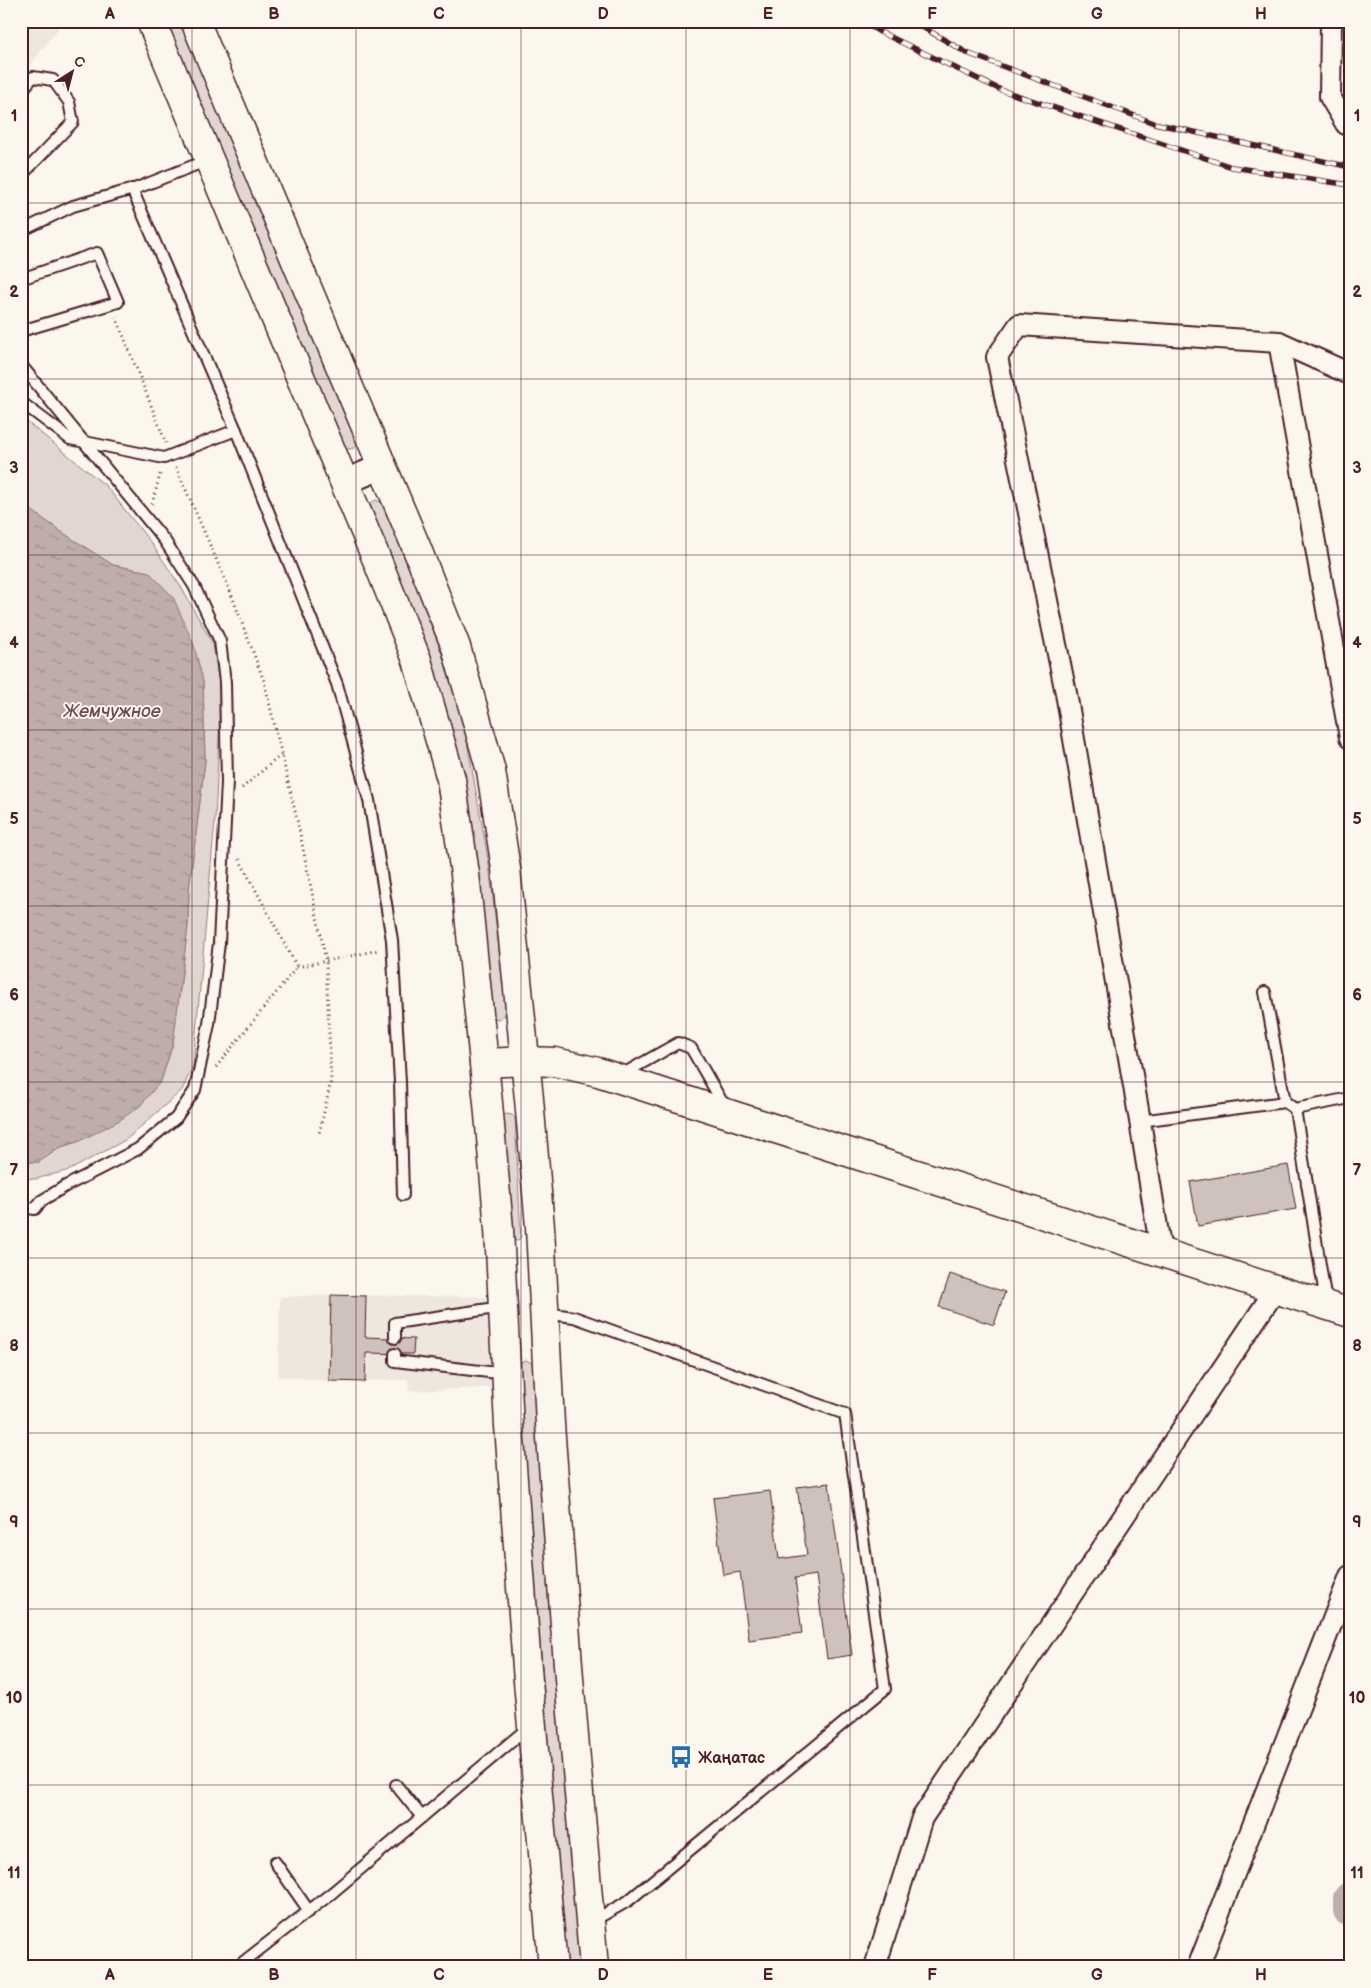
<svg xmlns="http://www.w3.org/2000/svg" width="1371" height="1988" viewBox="0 0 1371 1988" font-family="'Balsamiq Sans',sans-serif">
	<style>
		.built { fill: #eee7de }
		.grass { fill: #e2d7d0; stroke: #967b7e }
		.water { fill: url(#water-ripples); stroke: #907477 }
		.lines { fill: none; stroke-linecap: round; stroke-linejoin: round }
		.river { stroke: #bfadaa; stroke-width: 34 }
		.building { fill: #cfc2bc; stroke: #4a1f2b }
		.service-casing { stroke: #4a1f2b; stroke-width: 14 }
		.minor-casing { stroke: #4a1f2b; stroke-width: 24 }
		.tertiary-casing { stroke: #4a1f2b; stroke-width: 28 }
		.secondary-casing { stroke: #4a1f2b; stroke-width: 31 }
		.path { stroke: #4a1f2b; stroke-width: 3; stroke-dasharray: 1 4; stroke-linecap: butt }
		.service { stroke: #fbf7ec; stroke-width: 10 }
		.minor { stroke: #fbf7ec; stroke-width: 20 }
		.tertiary { stroke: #fbf7ec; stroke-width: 24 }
		.secondary { stroke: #fbf7ec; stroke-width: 28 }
		.rail-casing { stroke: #4a1f2b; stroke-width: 5.5 }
		.rail { stroke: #fbf7ec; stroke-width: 4; stroke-dasharray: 11; stroke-linecap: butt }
		.grid { fill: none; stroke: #4a1f2b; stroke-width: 1; stroke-opacity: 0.55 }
		.labels { text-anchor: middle; stroke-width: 4; stroke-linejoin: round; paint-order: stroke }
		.poi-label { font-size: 16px; font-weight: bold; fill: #4a1f2b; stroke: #fbf7ec; text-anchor: start }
		.water-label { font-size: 18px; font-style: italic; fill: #6d4a51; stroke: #fbf7ec }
		.neatline { fill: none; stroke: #4a1f2b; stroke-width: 2 }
		.grid-label { font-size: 16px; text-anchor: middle; font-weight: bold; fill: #4a1f2b }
	</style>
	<defs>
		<pattern id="water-ripples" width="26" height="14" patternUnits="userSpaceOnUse" patternTransform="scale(1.25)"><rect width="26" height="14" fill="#bfadaa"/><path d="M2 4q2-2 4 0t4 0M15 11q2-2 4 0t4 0" fill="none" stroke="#9d8c8b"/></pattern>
	</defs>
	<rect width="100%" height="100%" fill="#fbf7ec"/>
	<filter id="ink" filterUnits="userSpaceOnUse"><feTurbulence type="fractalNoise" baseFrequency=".02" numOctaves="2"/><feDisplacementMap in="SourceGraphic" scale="10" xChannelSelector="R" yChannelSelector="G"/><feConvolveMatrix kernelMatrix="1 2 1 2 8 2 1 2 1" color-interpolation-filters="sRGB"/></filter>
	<g filter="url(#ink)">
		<g class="built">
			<polygon points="21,21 55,21 58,29 21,77"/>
			<polygon points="331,1295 503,1297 507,1387 409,1391 408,1380 329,1381 278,1376 280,1297"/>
		</g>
		<g class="grass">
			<polygon points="165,21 183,21 357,440 357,446 354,448 344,450"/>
			<polygon points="21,417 106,486 152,544 181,587 213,644 221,696 215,820 193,1066 182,1090 127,1139 70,1170 35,1179 21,1178 21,1162 39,1162 61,1147 80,1141 161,1081 173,1043 188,926 189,889 205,761 203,682 149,572 113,565 63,533 21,503"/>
			<polygon points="376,500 383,503 385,506 441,651 463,719 489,864 506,1010 505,1015 499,1019 493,1018 473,869 368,510 369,504"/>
			<polygon points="506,1114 512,1115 515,1118 521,1236 518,1241 511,1240 501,1118"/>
			<polygon points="526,1360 533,1364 536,1370 581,1967 566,1967 518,1369 521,1362"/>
		</g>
		<polygon class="water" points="21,503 63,533 113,565 149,572 173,597 194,645 203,682 205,761 189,889 188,926 173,1043 161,1081 140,1106 120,1120 80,1141 61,1147 39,1162 21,1162"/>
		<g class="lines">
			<polyline class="river" points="1350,1899 1350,1910"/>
		</g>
		<g class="building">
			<polygon points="1288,1165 1296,1209 1198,1226 1190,1182"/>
			<polygon points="950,1274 1005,1292 994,1325 939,1307"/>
			<polygon points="331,1295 366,1296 365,1337 414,1339 413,1354 366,1353 365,1382 329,1381"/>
			<polygon points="829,1483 852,1655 827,1659 816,1575 795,1578 802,1633 749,1640 740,1572 723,1575 713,1498 770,1491 779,1559 807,1555 797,1487"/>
		</g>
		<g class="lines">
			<defs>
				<g id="service">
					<polyline points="21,92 33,77 53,80 69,102 73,122 21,176"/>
					<polyline points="21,231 73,206 137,188 208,160"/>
					<polyline points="21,279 97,253 118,302 21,331"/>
					<polyline points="21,365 165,541 194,586 220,641 225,682 227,782 219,943 209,1024 195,1090 176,1118 138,1149 64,1187 41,1201 35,1209 21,1207"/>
					<polyline points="21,402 70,439 164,458 236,430 132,189"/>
					<polyline points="236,430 337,684 369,800 392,940 400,1082 403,1195"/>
					<polyline points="1265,992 1285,1102"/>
					<polyline points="621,1075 678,1043 691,1048 725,1107"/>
					<polyline points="1140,1121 1285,1102 1295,1109"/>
					<polyline points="1326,1302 1295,1109 1350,1098"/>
					<polyline points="545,1313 574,1317 845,1414 885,1689 628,1901 591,1922"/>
					<polyline points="395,1338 395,1323 502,1307"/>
					<polyline points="395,1354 395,1361 506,1374"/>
					<polyline points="396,1785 422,1817"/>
					<polyline points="275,1862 309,1911"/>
					<polyline points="237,1967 333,1892 530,1726"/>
				</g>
				<g id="minor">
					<polyline points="1331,21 1330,97 1346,124 1350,125"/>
					<polyline points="1279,342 1350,738"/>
					<polyline points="1161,1252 1140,1121 1066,693 997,357 1019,325 1279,342 1350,374"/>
					<polyline points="875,1967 922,1818 1276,1289"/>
					<polyline points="1198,1967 1350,1576"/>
				</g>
				<polyline id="tertiary" points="345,482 383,466"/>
				<g id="secondary">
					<polyline points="151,21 377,560 417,660 451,779 465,874 488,1103 499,1229 509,1426 528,1681 553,1967"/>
					<polyline points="195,21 415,544 456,647 491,771 506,869 529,1099 540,1227 550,1424 569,1678 594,1967"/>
					<polyline points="484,1063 525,1061 555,1062 598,1072 1350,1313"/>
				</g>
			</defs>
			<use href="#service" class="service-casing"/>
			<use href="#minor" class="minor-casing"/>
			<use href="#tertiary" class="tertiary-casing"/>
			<use href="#secondary" class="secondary-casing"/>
			<g class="path">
				<polyline points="116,317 166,443"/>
				<polyline points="176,467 230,591 264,681 297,819 326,961 331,1081 319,1134"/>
				<polyline points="152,504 161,471"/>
				<polyline points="242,788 281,755"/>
				<polyline points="297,967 379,950"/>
				<polyline points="216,1067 297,967 238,857"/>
			</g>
			<use href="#service" class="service"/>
			<use href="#minor" class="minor"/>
			<use href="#tertiary" class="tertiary"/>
			<use href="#secondary" class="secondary"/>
			<defs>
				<g id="rail">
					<polyline points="862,21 878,31 1001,90 1232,167 1350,185"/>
					<polyline points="912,21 967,53 1154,123 1350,167"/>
				</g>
			</defs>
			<use href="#rail" class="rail-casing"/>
			<use href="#rail" class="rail"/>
		</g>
	</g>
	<path class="grid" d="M192,21V1967M356,21V1967M521,21V1967M686,21V1967M850,21V1967M1014,21V1967M1179,21V1967M21,203H1350M21,379H1350M21,555H1350M21,730H1350M21,906H1350M21,1082H1350M21,1258H1350M21,1433H1350M21,1609H1350M21,1785H1350"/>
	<defs>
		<symbol id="bus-bare" viewBox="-9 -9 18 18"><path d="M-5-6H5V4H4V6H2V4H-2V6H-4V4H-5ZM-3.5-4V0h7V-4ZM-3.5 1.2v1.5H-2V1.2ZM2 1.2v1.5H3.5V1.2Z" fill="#1f6fb2" stroke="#fbf7ec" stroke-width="2.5" paint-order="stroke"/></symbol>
	</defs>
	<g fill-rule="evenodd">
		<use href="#bus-bare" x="665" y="1741" width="32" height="32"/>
	</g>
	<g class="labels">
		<g class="poi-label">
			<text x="698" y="1763">Жаңатас</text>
		</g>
		<g class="water-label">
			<text x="112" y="717">Жемчужное</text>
		</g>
	</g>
	<rect width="1371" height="1988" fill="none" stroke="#fbf7ec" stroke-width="55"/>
	<g transform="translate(72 72) rotate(36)" stroke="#fbf7ec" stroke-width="4" paint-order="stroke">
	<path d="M0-4L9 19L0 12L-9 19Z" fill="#4a1f2b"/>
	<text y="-8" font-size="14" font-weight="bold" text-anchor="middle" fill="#4a1f2b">С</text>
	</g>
	<rect x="28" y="28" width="1316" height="1932" class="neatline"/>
	<g class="grid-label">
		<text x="110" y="19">A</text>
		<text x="274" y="19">B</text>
		<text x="439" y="19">C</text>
		<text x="603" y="19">D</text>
		<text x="768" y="19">E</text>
		<text x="932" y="19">F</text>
		<text x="1097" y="19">G</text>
		<text x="1261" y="19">H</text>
		<text x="14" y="121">1</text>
		<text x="1357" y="121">1</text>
		<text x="14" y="297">2</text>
		<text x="1357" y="297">2</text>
		<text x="14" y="473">3</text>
		<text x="1357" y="473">3</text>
		<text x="14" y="648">4</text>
		<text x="1357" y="648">4</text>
		<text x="14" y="824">5</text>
		<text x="1357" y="824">5</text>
		<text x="14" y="1000">6</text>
		<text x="1357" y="1000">6</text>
		<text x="14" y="1175">7</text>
		<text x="1357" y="1175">7</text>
		<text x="14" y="1351">8</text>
		<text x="1357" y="1351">8</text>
		<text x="14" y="1527">9</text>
		<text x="1357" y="1527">9</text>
		<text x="14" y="1703">10</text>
		<text x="1357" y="1703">10</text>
		<text x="14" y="1878">11</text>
		<text x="1357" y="1878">11</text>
		<text x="110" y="1980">A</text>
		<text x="274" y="1980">B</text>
		<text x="439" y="1980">C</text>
		<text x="603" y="1980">D</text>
		<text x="768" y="1980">E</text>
		<text x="932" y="1980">F</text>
		<text x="1097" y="1980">G</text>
		<text x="1261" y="1980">H</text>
	</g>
</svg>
